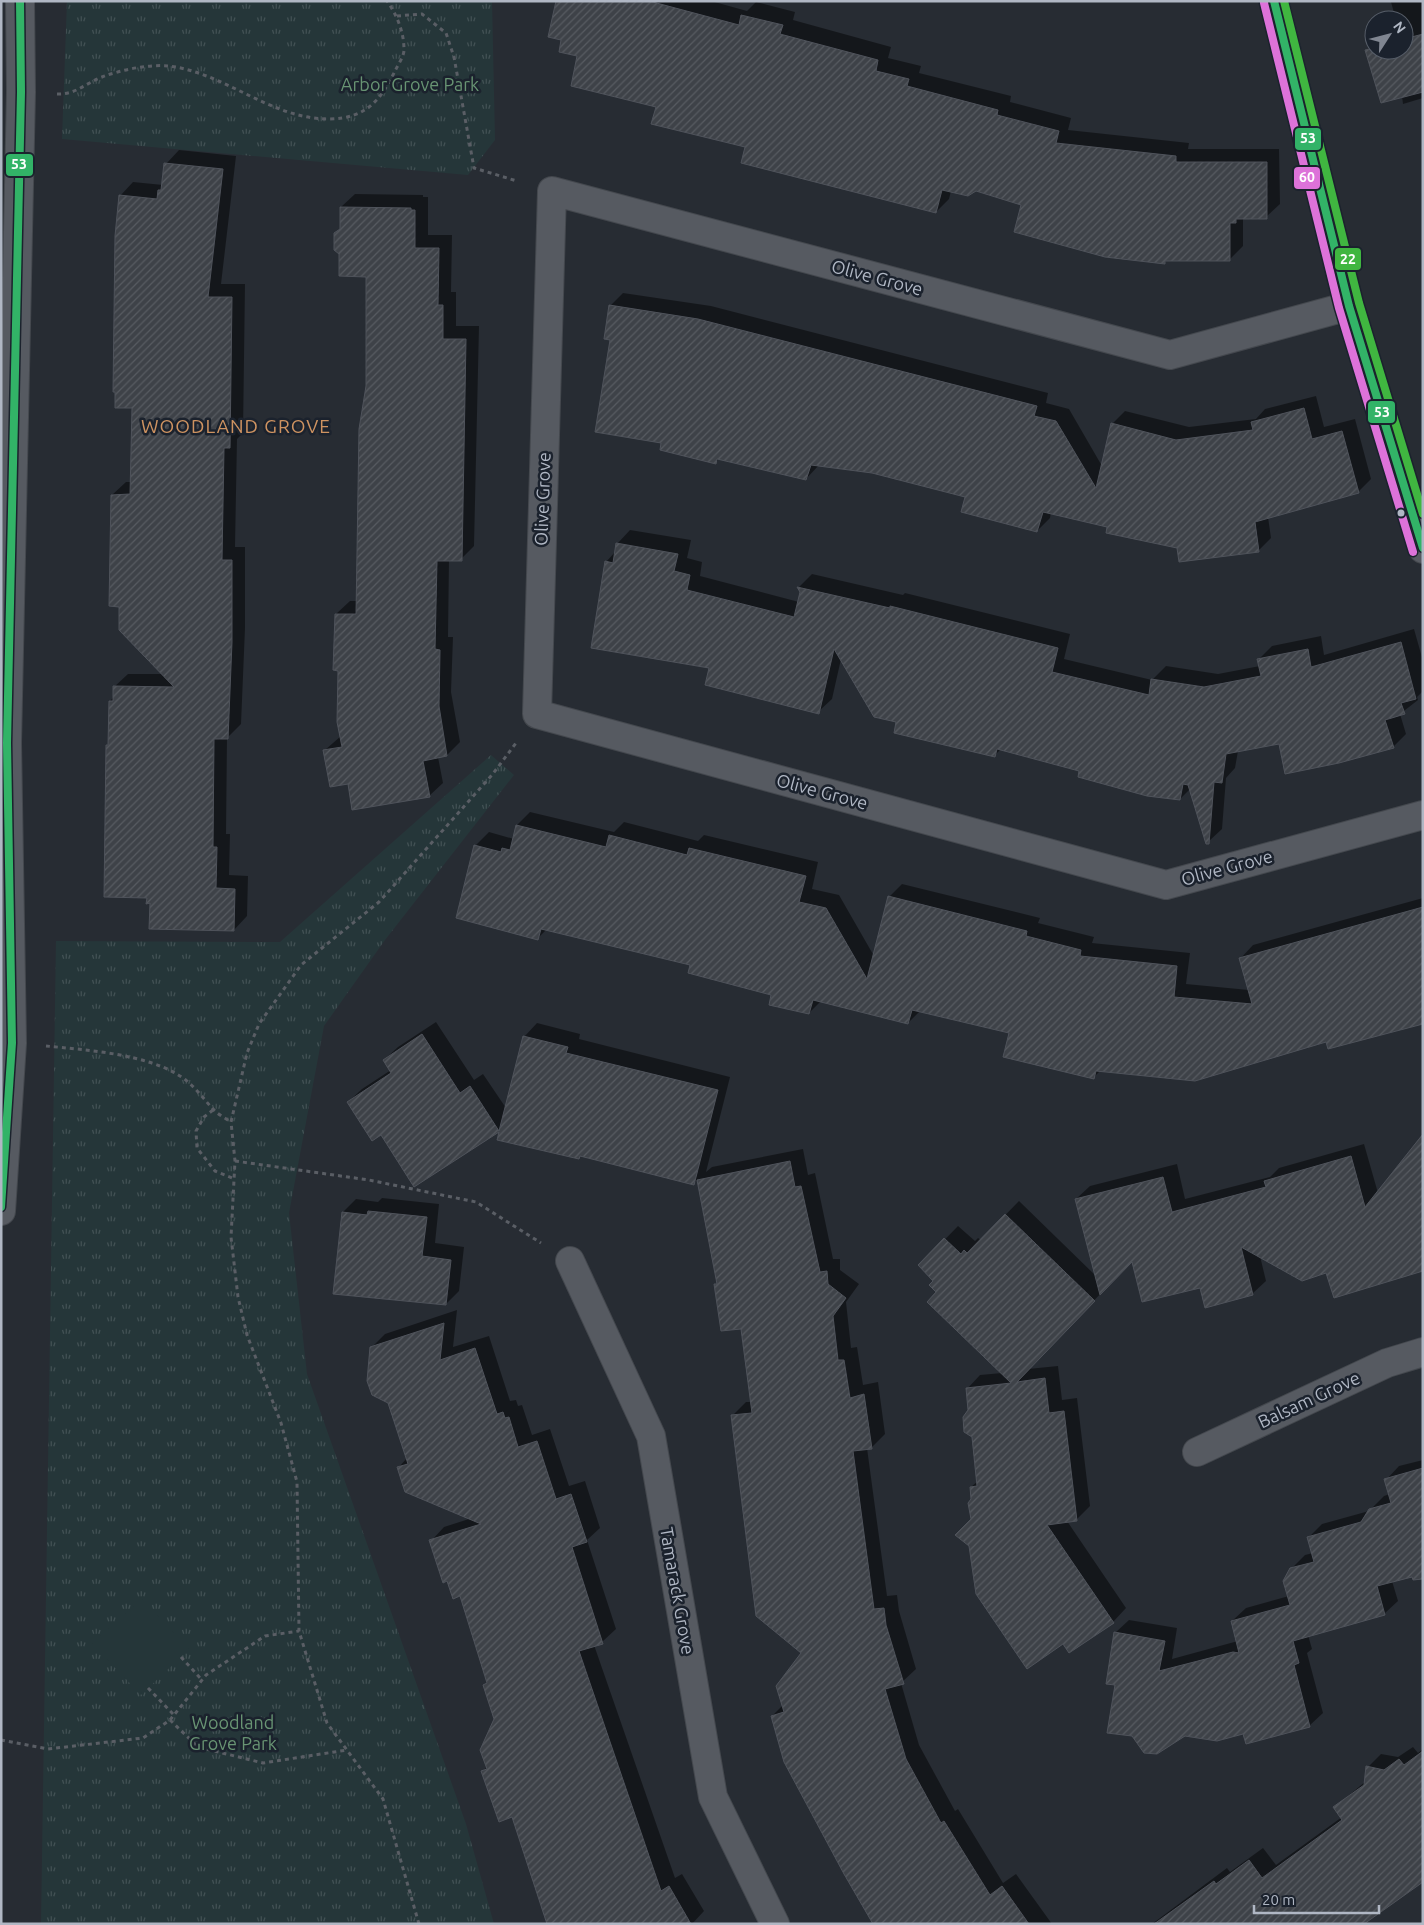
<svg xmlns="http://www.w3.org/2000/svg" width="1424" height="1925" viewBox="0 0 1424 1925" font-family="Ubuntu,sans-serif">
	<style>
		.grass { fill: url(#grass-tufts) }
		.garden { fill: #253639 }
		.shadow { fill: #0007 }
		.building { fill: url(#building-hatch); stroke: #4f535b }
		.lines { fill: none; stroke-linecap: round; stroke-linejoin: round }
		.minor-casing { stroke: #44484e; stroke-width: 30 }
		.path { stroke: #5a5e65; stroke-width: 3; stroke-dasharray: 4 4; stroke-linecap: butt }
		.minor { stroke: #565a61; stroke-width: 28 }
		.bus-1-casing { stroke: #1b222d; stroke-width: 11 }
		.bus-2-casing { stroke: #1b222d; stroke-width: 11 }
		.bus-3-casing { stroke: #1b222d; stroke-width: 11 }
		.bus-1 { stroke: #32b367; stroke-width: 8 }
		.bus-2 { stroke: #dd72d9; stroke-width: 8 }
		.bus-3 { stroke: #40b640; stroke-width: 8 }
		.bus-dot { fill: #b0b7c4; stroke: #1b222d; stroke-width: 2 }
		.labels { text-anchor: middle; stroke-width: 5; stroke-linejoin: round; paint-order: stroke }
		.park-label { font-size: 18px; fill: #689473; stroke: #1b222d }
		.street-label { font-size: 18px; fill: #b0b7c4; stroke: #1b222d }
		.neighbourhood-label { font-size: 19px; letter-spacing: 1px; fill: #ce9361; stroke: #1b222d }
		.line-badge { stroke: #1b222d; stroke-width: 2 }
		.badge-label { font-size: 14px; text-anchor: middle; font-weight: bold; fill: #fff }
	</style>
	<defs>
		<pattern id="grass-tufts" width="24" height="20" patternUnits="userSpaceOnUse" patternTransform="scale(1.25)"><rect width="24" height="20" fill="#253639"/><path d="M3 7l-1-3M5 7V3M7 7l1-3M15 17l-1-3M17 17v-4M19 17l1-3" fill="none" stroke="#425154"/></pattern>
		<pattern id="building-hatch" width="6" height="6" patternUnits="userSpaceOnUse" patternTransform="scale(1.25)"><rect width="6" height="6" fill="#3e4248"/><path d="M-1 1l2-2M0 6l6-6M5 7l2-2" fill="none" stroke="#575b61"/></pattern>
	</defs>
	<rect width="100%" height="100%" fill="#272c33"/>
	<g class="grass">
		<polygon points="67,1 492,1 495,140 468,175 62,139"/>
		<polygon points="491,755 514,775 385,940 324,1026 289,1213 307,1374 466,1824 494,1924 41,1924 56,941 280,942"/>
	</g>
	<polygon class="garden" points="142,1599 189,1649 141,1695 92,1643"/>
	<g class="shadow">
		<polygon points="558,1 711,1 747,11 756,2 795,12 793,20 891,47 888,58 921,66 919,73 1011,96 1010,102 1071,118 1068,130 1189,143 1188,149 1279,149 1280,204 1266,217 1243,217 1243,246 1230,259 1167,260 1164,263 1022,204 976,190 951,191 949,199 936,212 746,146 657,106 563,39"/>
		<polygon points="1423,1 1423,98 1403,104 1402,96 1367,50 1374,43 1374,50 1404,50 1404,20 1396,20 1391,2"/>
		<polygon points="179,150 236,156 221,284 245,284 243,433 237,439 235,547 245,547 245,628 241,724 227,738 226,834 230,834 229,875 248,876 247,916 234,930 151,902 148,897 107,745 110,743 110,701 114,697 114,687 128,674 163,674 112,495 126,482 131,482 133,407 120,196 133,182 163,185 166,164"/>
		<polygon points="355,194 423,195 423,197 428,197 428,235 452,235 451,292 456,292 456,326 479,326 474,546 461,559 449,559 448,637 453,637 451,692 460,742 447,755 438,757 443,783 429,796 349,783 325,750 341,736 336,614 350,601 358,601 368,386 367,275 341,228 341,207"/>
		<polygon points="623,293 711,306 1048,393 1046,403 1069,409 1102,466 1112,424 1125,411 1189,427 1256,419 1265,409 1316,396 1324,427 1355,419 1371,479 1358,492 1268,517 1271,538 1258,551 1178,547 1108,526 1051,512 1050,518 1037,531 966,496 873,472 819,465 806,479 720,458 715,463 663,442 611,339 610,306"/>
		<polygon points="630,530 691,540 687,558 702,562 700,576 799,602 801,592 799,587 812,574 903,595 905,593 1070,634 1064,659 1152,680 1166,666 1218,674 1260,666 1259,659 1272,646 1321,636 1324,655 1414,629 1423,661 1423,691 1417,697 1418,700 1400,714 1406,734 1393,747 1280,743 1238,751 1235,768 1226,778 1222,829 1208,842 1191,788 1180,799 1001,749 994,756 898,721 841,659 832,699 818,712 711,666 606,562 615,552 617,544"/>
		<polygon points="530,812 614,832 624,822 698,841 704,835 818,862 812,889 839,895 874,956 889,897 902,884 1040,918 1038,923 1094,937 1092,943 1190,953 1186,984 1249,990 1240,959 1253,945 1423,898 1423,1023 1327,1041 1101,1070 1093,1078 1011,1032 920,1011 908,1023 821,1001 809,1013 772,994 692,964 547,929 538,938 475,846 489,832 514,839 517,825"/>
		<polygon points="436,1022 474,1080 483,1074 506,1108 524,1037 537,1023 580,1034 579,1039 730,1077 706,1172 712,1167 803,1149 808,1175 815,1173 833,1259 840,1259 840,1270 859,1284 846,1302 851,1348 857,1347 863,1385 878,1382 885,1434 872,1447 867,1448 887,1596 897,1595 899,1611 916,1669 901,1683 919,1745 955,1811 958,1809 1003,1883 1016,1874 1052,1924 875,1924 772,1716 783,1705 802,1652 732,1416 746,1402 751,1402 742,1327 716,1285 718,1282 698,1179 693,1184 581,1155 578,1158 501,1130 415,1185 382,1133 348,1102 362,1089 391,1070 384,1060 398,1047"/>
		<polygon points="1364,1144 1378,1193 1327,1272 1260,1256 1266,1281 1252,1294 1201,1287 1133,1260 1028,1369 1058,1366 1062,1400 1077,1398 1090,1506 1076,1520 1067,1521 1126,1608 1113,1622 972,1520 971,1487 978,1481 967,1389 980,1375 1002,1373 938,1292 935,1281 920,1265 958,1226 975,1241 978,1238 981,1240 1019,1201 1096,1276 1076,1199 1090,1186 1177,1164 1185,1199 1270,1177 1279,1168"/>
		<polygon points="382,1198 439,1204 435,1243 464,1247 459,1291 446,1304 343,1212 356,1199 378,1202"/>
		<polygon points="457,1310 453,1347 489,1336 510,1401 516,1400 518,1406 522,1405 532,1435 550,1429 569,1486 585,1481 600,1528 587,1540 616,1629 602,1642 594,1645 675,1878 682,1874 704,1911 692,1924 561,1924 512,1816 483,1771 488,1766 495,1719 484,1685 488,1681 460,1595 448,1580 431,1541 444,1527 472,1518 398,1468 407,1458 372,1347 385,1334"/>
		<polygon points="1423,1460 1423,1573 1392,1581 1398,1601 1384,1614 1308,1635 1312,1649 1307,1653 1323,1713 1309,1726 1244,1732 1116,1684 1115,1633 1129,1620 1177,1628 1172,1659 1238,1641 1232,1621 1246,1608 1289,1596 1291,1569 1305,1555 1313,1553 1308,1538 1322,1524 1369,1511 1384,1496 1390,1494 1386,1480 1399,1466"/>
		<polygon points="1413,1747 1418,1753 1423,1749 1423,1881 1364,1924 1152,1924 1227,1868 1230,1872 1263,1848 1276,1865 1342,1817 1335,1807 1366,1781 1368,1767 1381,1754 1398,1757"/>
	</g>
	<g class="building">
		<polygon points="556,1 649,1 739,25 741,15 783,25 780,34 878,60 876,71 909,79 907,86 998,110 997,115 1059,131 1056,143 1176,156 1176,162 1267,162 1267,219 1236,219 1236,223 1230,223 1230,261 1165,261 1165,264 1105,257 1014,232 1021,205 976,191 968,196 942,190 936,213 741,163 745,147 651,124 656,107 571,86 577,56 559,52 561,40 548,37"/>
		<polygon points="1423,34 1423,92 1381,103 1365,50 1374,48 1374,50 1404,50 1404,39"/>
		<polygon points="164,163 223,169 208,297 232,297 230,448 224,448 222,560 232,560 232,642 228,739 214,739 213,847 217,847 216,888 235,889 234,931 149,929 150,903 146,904 147,898 104,897 106,745 108,745 109,701 113,701 113,686 174,687 119,630 119,607 109,606 111,495 130,494 132,408 115,408 115,392 113,392 115,236 119,195 157,199 158,190 161,190"/>
		<polygon points="340,207 411,208 411,210 415,210 415,248 439,248 438,305 443,305 443,339 466,339 462,561 437,561 435,649 440,650 439,706 447,756 423,761 430,797 352,810 348,784 330,787 323,750 342,747 337,722 338,671 333,670 335,614 356,614 359,429 366,386 366,277 339,276 339,254 334,250 334,233 340,229"/>
		<polygon points="609,305 698,319 1037,406 1034,416 1056,421 1096,488 1111,423 1176,440 1253,430 1251,422 1304,408 1312,439 1342,431 1359,493 1255,522 1259,552 1179,562 1177,548 1106,533 1107,527 1043,512 1037,532 961,512 965,497 872,473 811,465 806,480 717,459 716,464 660,450 661,443 595,432 610,340 604,339"/>
		<polygon points="616,543 678,554 674,571 690,575 687,590 794,617 800,592 797,587 890,608 890,606 1058,648 1052,672 1149,695 1151,679 1204,687 1261,676 1257,659 1308,649 1311,667 1401,642 1416,699 1401,703 1405,714 1385,720 1394,748 1339,763 1285,774 1279,744 1226,754 1222,783 1214,782 1209,844 1206,844 1188,785 1183,784 1180,800 1147,796 1078,777 1079,771 997,749 995,757 894,733 896,722 874,717 834,649 819,714 705,685 709,668 591,648 605,561 613,563"/>
		<polygon points="516,825 606,847 609,835 687,855 689,848 806,876 799,902 826,908 867,979 888,896 1027,931 1026,936 1081,950 1080,956 1177,966 1174,997 1252,1004 1239,958 1423,907 1423,1024 1328,1049 1326,1042 1195,1081 1096,1071 1094,1079 1003,1057 1009,1033 912,1010 908,1024 813,1000 809,1014 769,1005 771,995 688,973 690,965 541,929 538,940 456,918 474,845 501,852 502,848 510,850"/>
		<polygon points="422,1034 460,1093 470,1086 499,1131 523,1036 568,1047 566,1053 718,1090 694,1185 580,1156 579,1159 497,1140 499,1132 414,1187 381,1135 372,1141 347,1102 391,1073 383,1060"/>
		<polygon points="1423,1134 1423,1271 1334,1298 1326,1273 1302,1281 1241,1247 1253,1295 1205,1308 1200,1288 1142,1302 1132,1262 1100,1295 1075,1199 1163,1177 1172,1212 1266,1187 1264,1181 1351,1156 1365,1207"/>
		<polygon points="790,1161 795,1187 801,1186 820,1272 827,1271 828,1284 846,1298 833,1316 838,1360 844,1360 850,1398 864,1394 872,1449 853,1451 874,1609 884,1608 886,1625 904,1684 885,1689 906,1759 941,1823 944,1821 990,1895 1002,1886 1029,1924 873,1924 844,1874 784,1762 771,1716 784,1712 776,1686 801,1653 756,1616 731,1415 752,1413 741,1329 721,1331 714,1284 717,1284 697,1180"/>
		<polygon points="368,1211 427,1217 422,1256 451,1260 446,1305 333,1294 342,1212 367,1215"/>
		<polygon points="1005,1214 1095,1301 1017,1382 1045,1378 1049,1413 1064,1411 1077,1521 1047,1525 1114,1623 1069,1653 1063,1644 1027,1669 976,1594 969,1546 955,1535 971,1519 968,1503 971,1499 970,1487 977,1486 972,1437 964,1432 963,1417 968,1410 966,1388 1011,1383 927,1302 936,1292 929,1285 933,1281 918,1265 944,1238 961,1254 964,1250 967,1253"/>
		<polygon points="444,1323 440,1360 475,1348 497,1414 503,1412 505,1418 509,1417 518,1447 537,1441 556,1499 571,1494 587,1542 572,1547 603,1644 579,1651 661,1891 669,1886 691,1924 547,1924 512,1817 499,1822 481,1771 487,1769 480,1750 494,1719 483,1685 487,1683 460,1596 453,1599 447,1581 443,1583 429,1540 481,1524 405,1492 397,1467 408,1464 388,1403 372,1395 367,1381 370,1347"/>
		<polygon points="1423,1468 1423,1579 1413,1580 1412,1577 1377,1586 1385,1615 1293,1641 1299,1663 1294,1665 1310,1727 1246,1744 1243,1734 1217,1741 1185,1736 1157,1754 1144,1753 1132,1736 1107,1733 1115,1685 1106,1684 1114,1632 1165,1641 1159,1671 1233,1652 1239,1653 1231,1621 1290,1605 1283,1581 1290,1568 1314,1562 1307,1537 1361,1522 1369,1509 1391,1503 1384,1479"/>
		<polygon points="1423,1751 1423,1882 1364,1924 1154,1924 1214,1881 1216,1884 1249,1860 1262,1878 1342,1820 1333,1807 1364,1785 1366,1766 1384,1770 1399,1759 1404,1765"/>
	</g>
	<g class="lines">
		<defs>
			<g id="minor">
				<polyline points="1274,1 1349,306 1423,549"/>
				<polyline points="1349,306 1170,355 552,191 537,714 1166,885 1423,815"/>
				<polyline points="1,1211 12,1043 7,743 21,92 20,1"/>
				<polyline points="570,1261 651,1436 713,1797 775,1924"/>
				<polyline points="1197,1452 1387,1363 1423,1352"/>
			</g>
		</defs>
		<use href="#minor" class="minor-casing"/>
		<g class="path">
			<polyline points="397,16 422,14 446,33 454,57 474,168 517,181"/>
			<path d="M57,94C75,95 86,83 102,77C121,70 148,64 169,66C226,73 272,120 330,119C366,118 380,101 395,71C398,65 404,56 404,50C404,32 397,15 387,1"/>
			<path d="M46,1046C87,1050 146,1054 180,1076C193,1084 202,1097 212,1108C217,1114 225,1118 231,1122"/>
			<polyline points="213,1110 204,1117 196,1131 197,1148 215,1171 235,1179"/>
			<polyline points="235,1161 369,1180 476,1202 541,1243"/>
			<polyline points="181,1657 202,1680"/>
			<polyline points="148,1688 174,1715"/>
			<polyline points="170,1720 198,1747 263,1763 347,1750"/>
			<polyline points="1,1740 48,1749 143,1738 170,1720 206,1675 265,1636 299,1631"/>
			<polyline points="419,1924 383,1799 327,1723 299,1631 297,1482 281,1423 247,1335 238,1297 231,1237 235,1161 231,1122 247,1053 259,1024 301,965 379,902 492,775 516,743"/>
		</g>
		<use href="#minor" class="minor"/>
		<defs>
			<g id="bus-1">
				<polyline points="1274,1 1349,306 1423,548"/>
				<polyline points="1,1207 12,1043 7,743 21,92 20,1"/>
			</g>
			<polyline id="bus-2" points="1264,3 1339,308 1413,552"/>
			<polyline id="bus-3" points="1284,1 1359,303 1423,514"/>
		</defs>
		<use href="#bus-1" class="bus-1-casing"/>
		<use href="#bus-2" class="bus-2-casing"/>
		<use href="#bus-3" class="bus-3-casing"/>
		<use href="#bus-1" class="bus-1"/>
		<use href="#bus-2" class="bus-2"/>
		<use href="#bus-3" class="bus-3"/>
	</g>
	<circle class="bus-dot" cx="1401" cy="513" r="4.5"/>
	<g class="labels">
		<g class="park-label">
			<text x="410" y="91">Arbor Grove Park</text>
			<text x="233" y="1729">Woodland<tspan x="233" dy="21">Grove Park</tspan></text>
		</g>
		<g class="street-label">
			<text transform="translate(877 278) rotate(15)" y="6">Olive Grove</text>
			<text transform="translate(543 499) rotate(-88)" y="6">Olive Grove</text>
			<text transform="translate(822 792) rotate(15)" y="6">Olive Grove</text>
			<text transform="translate(1227 868) rotate(-15)" y="6">Olive Grove</text>
			<text transform="translate(1309 1400) rotate(-25)" y="6">Balsam Grove</text>
			<text transform="translate(677 1591) rotate(80)" y="6">Tamarack Grove</text>
		</g>
		<g class="neighbourhood-label">
			<text x="236" y="433">WOODLAND GROVE</text>
		</g>
	</g>
	<g class="line-badge">
		<rect x="1294" y="127" width="28" height="24" rx="5" fill="#32b367"/>
		<rect x="5" y="153" width="29" height="24" rx="5" fill="#32b367"/>
		<rect x="1293" y="166" width="28" height="24" rx="5" fill="#dd72d9"/>
		<rect x="1334" y="247" width="28" height="24" rx="5" fill="#40b640"/>
		<rect x="1367" y="400" width="29" height="24" rx="5" fill="#32b367"/>
	</g>
	<g class="badge-label">
		<text x="1308" y="143">53</text>
		<text x="19" y="169">53</text>
		<text x="1307" y="182">60</text>
		<text x="1348" y="264">22</text>
		<text x="1382" y="417">53</text>
	</g>
	<rect width="1424" height="1925" fill="none" stroke="#b0b7c4" stroke-width="5"/>
	<g transform="translate(1389 35) rotate(54)"><circle r="24" fill="#1b222d" stroke="#575e69"/>
	<path d="M0-4L9 19L0 12L-9 19Z" fill="#808691"/>
	<text y="-8" font-size="14" font-weight="bold" text-anchor="middle" fill="#b0b7c4">N</text>
	</g>
	<path d="M1254 1905v8h125v-8" fill="none" stroke="#b0b7c4" stroke-width="2.5"/>
	<text x="1262" y="1905" font-size="15" fill="#b0b7c4" stroke="#1b222d" stroke-width="4" paint-order="stroke">20 m</text>
</svg>
